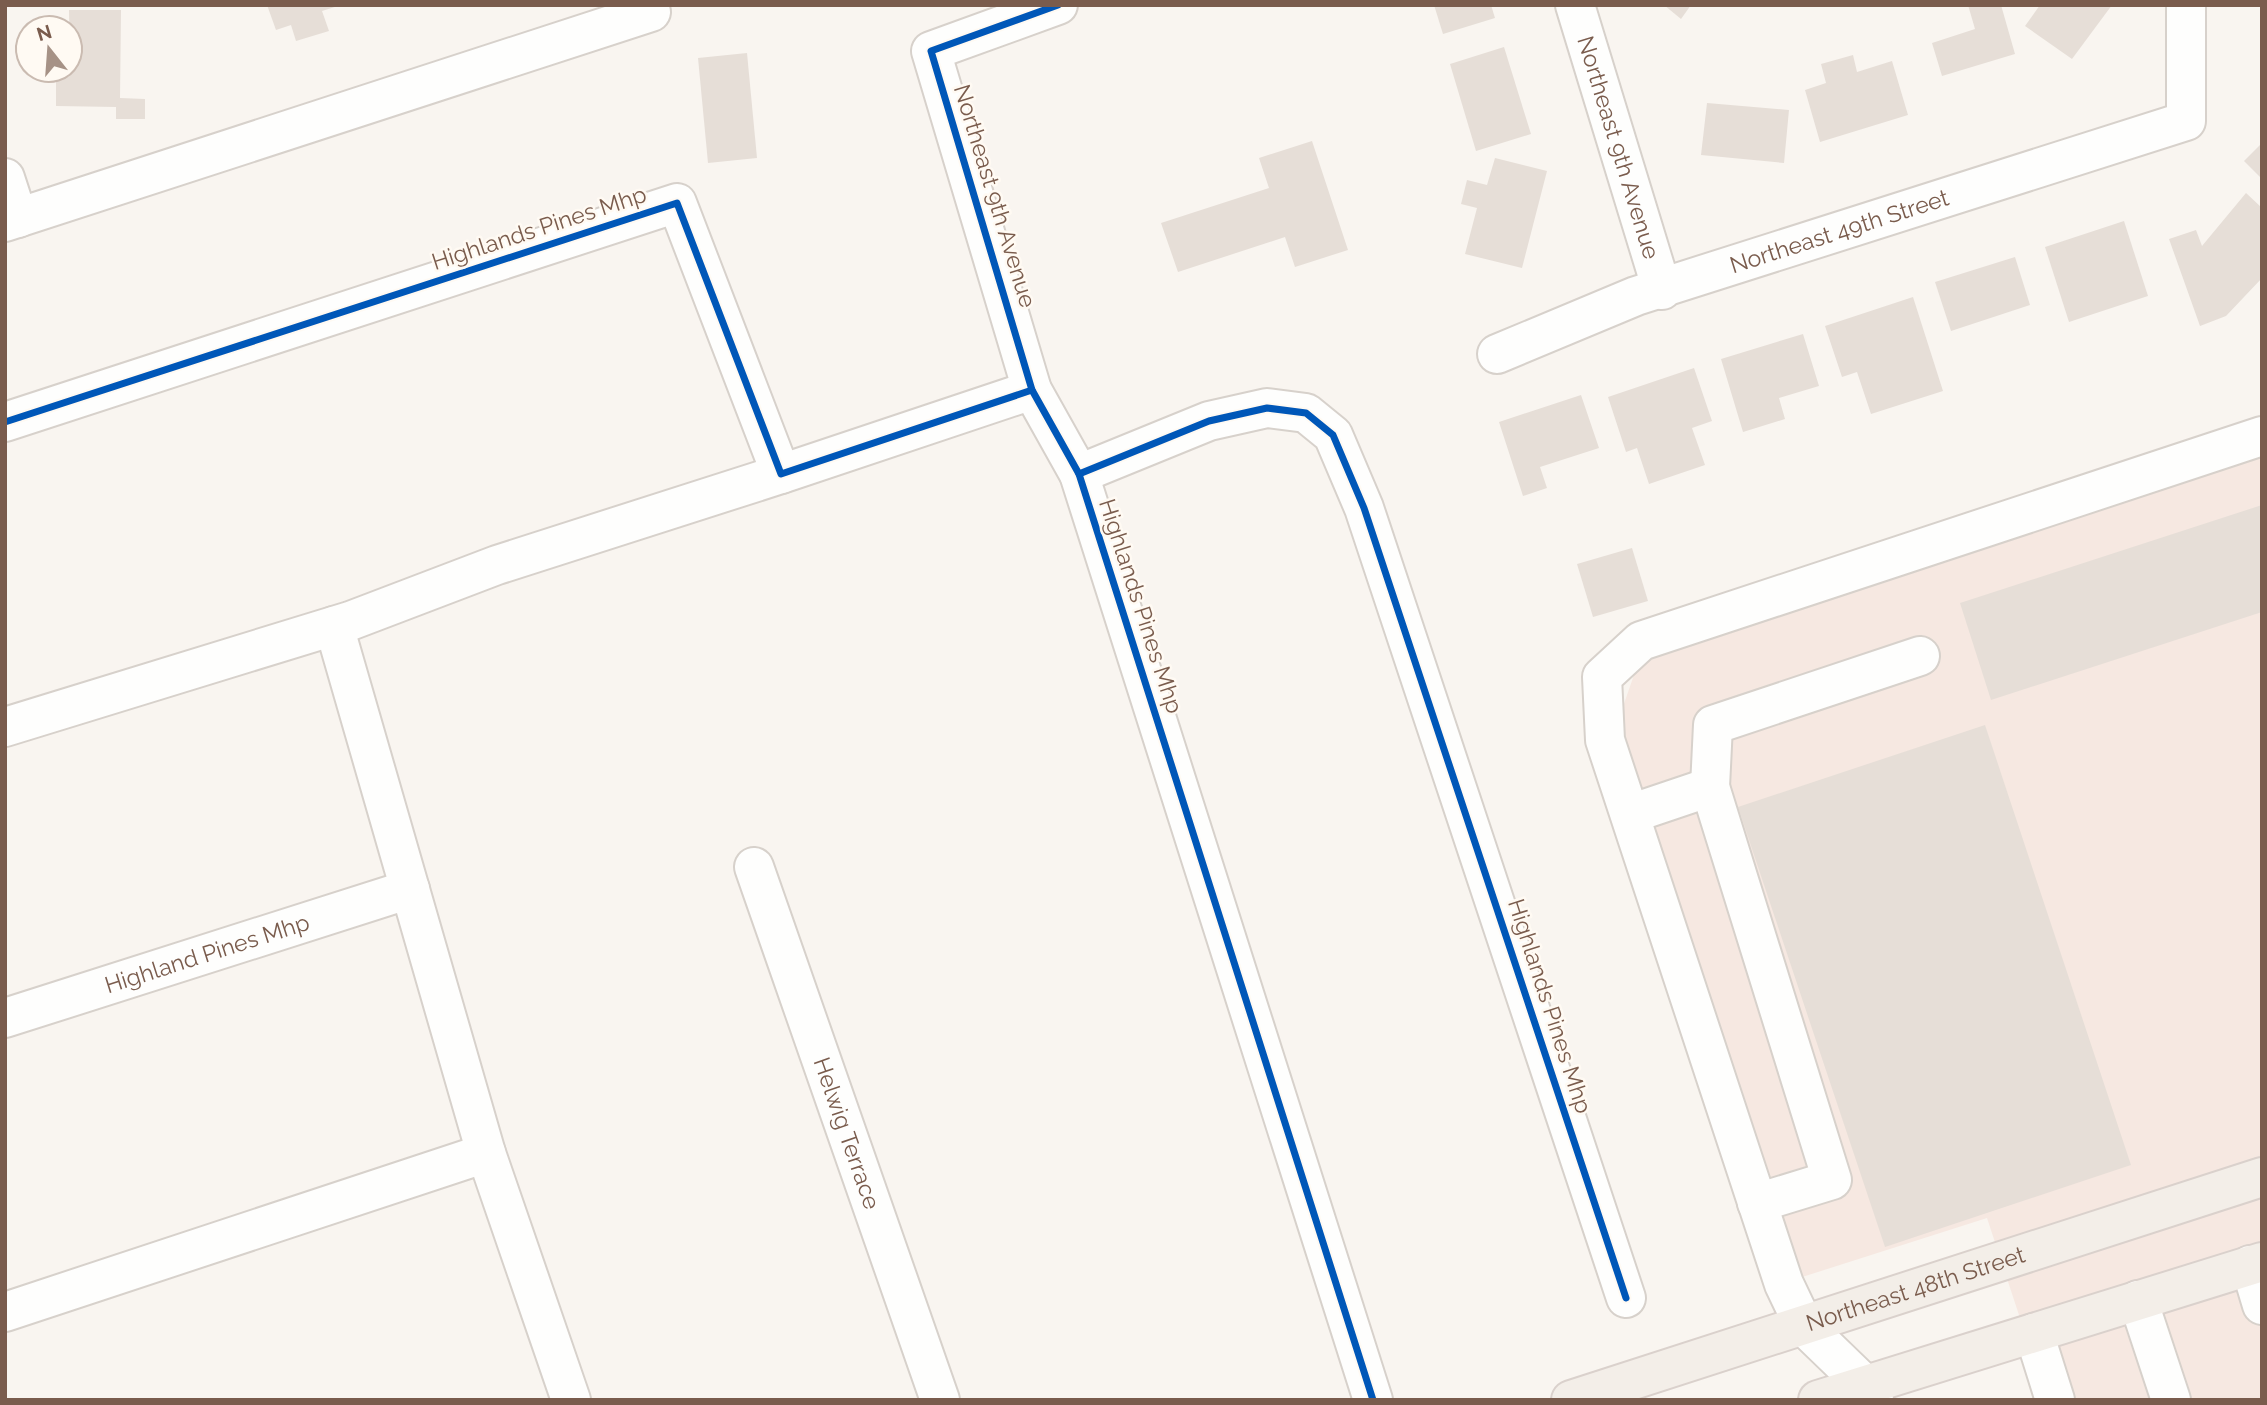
<svg xmlns="http://www.w3.org/2000/svg" width="2267" height="1405" viewBox="0 0 2267 1405" font-family="Raleway,sans-serif">
	<style>
		.commercial { fill: #f6e8e1 }
		.building { fill: #e6ded7 }
		.lines { fill: none; stroke-linecap: round; stroke-linejoin: round }
		.minor-casing { stroke: #d7d1cb; stroke-width: 42 }
		.major-casing { stroke: #dad1cc; stroke-width: 42 }
		.minor { stroke: #fefefd; stroke-width: 38 }
		.major { stroke: #f3eee8; stroke-width: 38 }
		.cycleway-casing { stroke: #fffaf3; stroke-width: 11 }
		.cycleway { stroke: #0057b8; stroke-width: 7 }
		.labels { text-anchor: middle; stroke-width: 5; stroke-linejoin: round; paint-order: stroke }
		.street-label { font-size: 23px; fill: #7a5c4d; stroke: #fffaf3 }
	</style>
	<rect width="100%" height="100%" fill="#f9f5f0"/>
	<polygon class="commercial" points="2262,452 2262,1400 2047,1400 1987,1218 1796,1279 1618,721 1635,672 1662,648"/>
	<g class="building">
		<polygon points="267,5 338,5 338,6 322,11 329,31 296,41 291,25 276,30"/>
		<polygon points="1434,5 1491,5 1495,18 1443,34"/>
		<polygon points="1664,5 1691,5 1681,19"/>
		<polygon points="1968,5 2001,5 2015,54 1942,76 1932,43 1975,29"/>
		<polygon points="2040,5 2112,5 2072,59 2025,26"/>
		<polygon points="69,10 121,10 120,98 145,99 145,119 116,119 116,107 56,106 56,77 69,77 70,70"/>
		<polygon points="1504,47 1531,134 1476,151 1450,64"/>
		<polygon points="747,53 757,158 708,163 698,58"/>
		<polygon points="1853,55 1857,72 1892,61 1908,115 1820,142 1805,90 1826,83 1821,64"/>
		<polygon points="1707,103 1789,110 1784,163 1701,155"/>
		<polygon points="1312,141 1348,250 1295,267 1285,237 1178,272 1161,223 1269,188 1259,158"/>
		<polygon points="2262,143 2262,179 2244,161"/>
		<polygon points="1495,158 1547,171 1522,268 1465,254 1477,208 1461,204 1467,180 1487,185"/>
		<polygon points="2246,193 2262,208 2262,278 2226,316 2200,326 2169,239 2196,230 2202,246"/>
		<polygon points="2124,221 2148,296 2069,322 2045,247"/>
		<polygon points="2015,257 2030,305 1951,331 1935,282"/>
		<polygon points="1913,297 1943,391 1871,414 1857,372 1842,377 1825,326"/>
		<polygon points="1803,334 1819,386 1779,398 1785,419 1743,432 1721,359"/>
		<polygon points="1694,368 1712,421 1692,428 1705,465 1649,484 1637,448 1626,452 1608,397"/>
		<polygon points="1581,395 1599,448 1540,467 1547,488 1523,496 1499,422"/>
		<polygon points="2262,505 2262,612 1991,700 1960,603"/>
		<polygon points="1632,548 1648,601 1593,617 1577,564"/>
		<polygon points="1985,725 2131,1165 1885,1247 1738,807"/>
	</g>
	<g class="lines">
		<defs>
			<g id="minor">
				<polyline points="1058,5 931,51 1032,390 1079,474 1373,1400"/>
				<path id="s1" d="M1575,5L1662,290"/>
				<polyline points="5,178 18,218"/>
				<polyline points="5,222 651,12"/>
				<path id="s2" d="M1497,354L1636,296L2186,121V5"/>
				<polyline points="5,422 677,203 781,474 1032,390"/>
				<polyline points="1079,474 1209,421 1267,408 1306,413 1333,435 1364,508 1626,1298"/>
				<polyline points="334,626 486,1153 571,1400"/>
				<polyline points="5,727 350,621 497,565 781,474"/>
				<polyline points="1710,787 1713,725 1920,656"/>
				<polyline points="1630,814 1710,787 1832,1180 1757,1203"/>
				<path id="s3" d="M754,867L940,1400"/>
				<path id="s4" d="M5,1018L410,889"/>
				<polyline points="2250,1265 2262,1305"/>
				<polyline points="2138,1300 2171,1400"/>
				<polyline points="5,1312 486,1153"/>
				<polyline points="2034,1333 2055,1400"/>
				<polyline points="1874,1400 1865,1385 1804,1326 1784,1284 1605,740 1602,677 1641,641 2262,436"/>
			</g>
			<g id="major">
				<path id="s5" d="M1571,1400L2262,1177"/>
				<polyline points="1818,1400 2262,1262"/>
			</g>
		</defs>
		<use href="#minor" class="minor-casing"/>
		<use href="#major" class="major-casing"/>
		<use href="#minor" class="minor"/>
		<use href="#major" class="major"/>
		<defs>
			<g id="cycleway">
				<polyline points="1058,5 931,51 1032,390 1079,474 1373,1400"/>
				<polyline points="5,422 677,203 781,474 1032,390"/>
				<polyline points="1079,474 1209,421 1267,408 1306,413 1333,435 1364,508 1626,1298"/>
			</g>
		</defs>
		<use href="#cycleway" class="cycleway-casing"/>
		<use href="#cycleway" class="cycleway"/>
	</g>
	<g class="labels">
		<g class="street-label">
			<text dy="8" stroke="none"><textPath href="#s1" startOffset="149">Northeast 9th Avenue</textPath></text>
			<text transform="translate(995 196) rotate(73)" y="8">Northeast 9th Avenue</text>
			<text transform="translate(539 228) rotate(-18)" y="8">Highlands Pines Mhp</text>
			<text dy="8" stroke="none"><textPath href="#s2" startOffset="364">Northeast 49th Street</textPath></text>
			<text transform="translate(1141 606) rotate(72)" y="8">Highlands Pines Mhp</text>
			<text dy="8" stroke="none"><textPath href="#s4" startOffset="212">Highland Pines Mhp</textPath></text>
			<text transform="translate(1550 1006) rotate(72)" y="8">Highlands Pines Mhp</text>
			<text dy="8" stroke="none"><textPath href="#s3" startOffset="282">Helwig Terrace</textPath></text>
			<text dy="8" stroke="none"><textPath href="#s5" startOffset="362">Northeast 48th Street</textPath></text>
		</g>
	</g>
	<rect width="2267" height="1405" fill="none" stroke="#7a5c4d" stroke-width="14"/>
	<g transform="translate(49 49) rotate(343)"><circle r="33" fill="#fffaf3" stroke="#cabbb1" stroke-width="2"/>
	<path d="M0-5L12 26L0 18L-12 26Z" fill="#a69286"/>
	<text y="-10" font-size="19" font-weight="bold" text-anchor="middle" fill="#7a5c4d">N</text>
	</g>
</svg>
